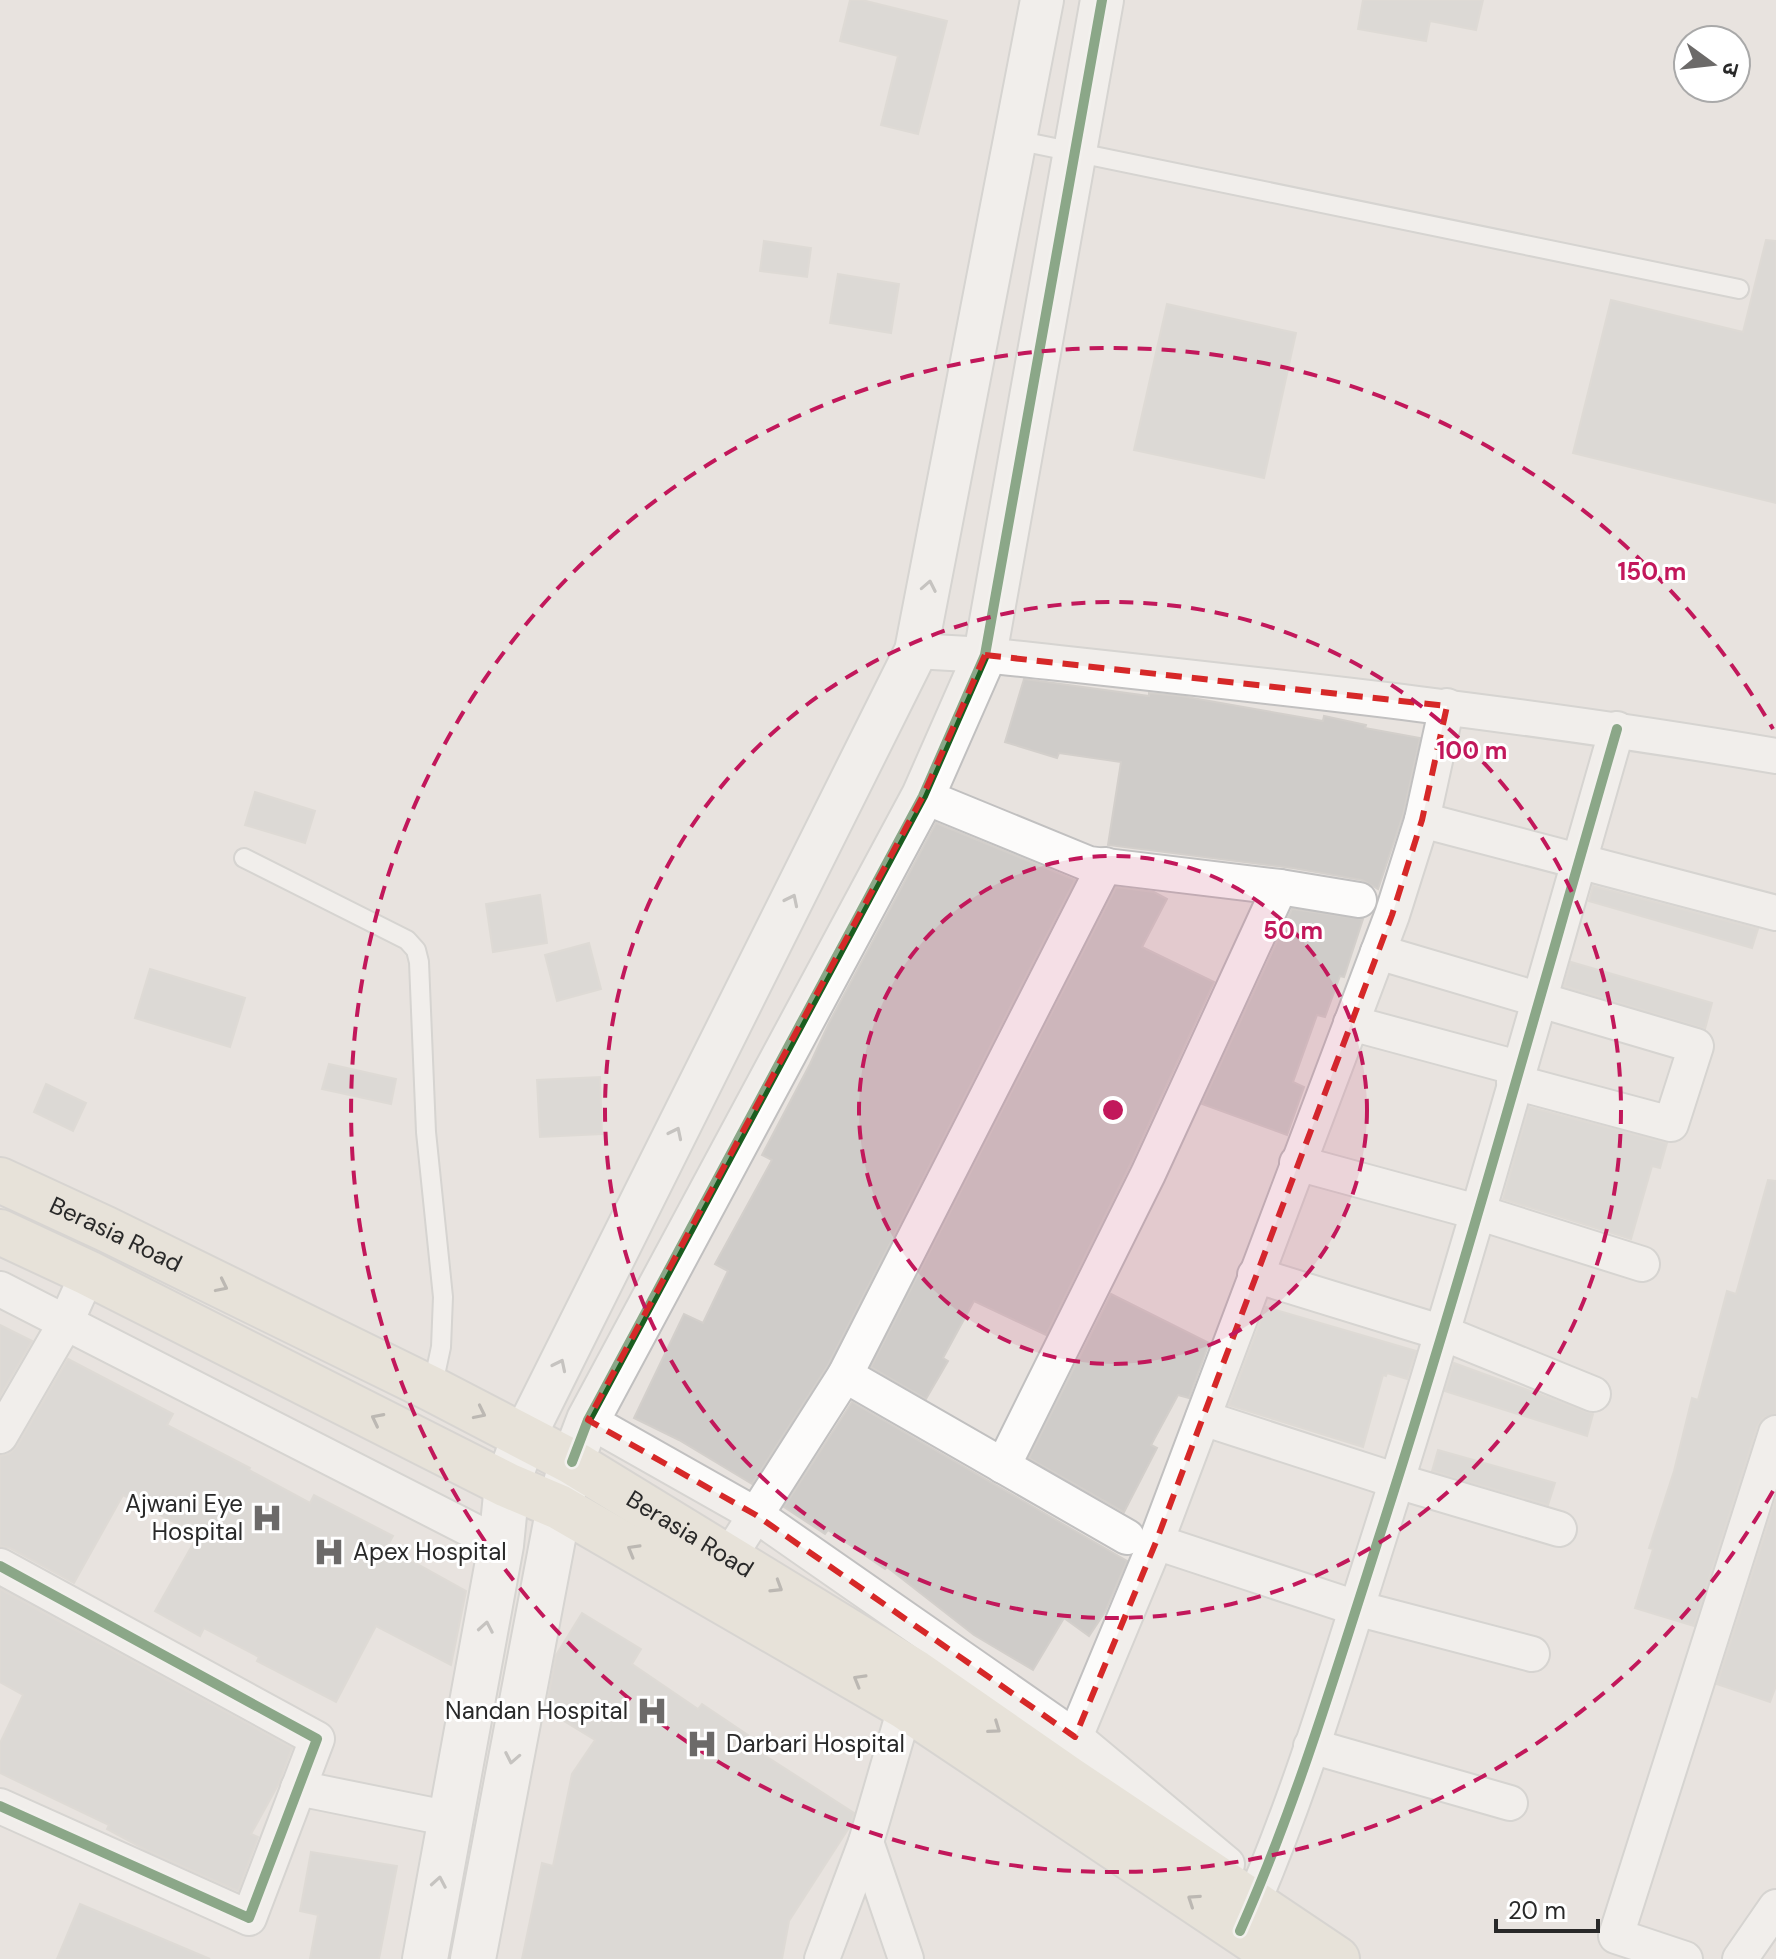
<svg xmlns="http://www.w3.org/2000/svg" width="1776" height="1959" viewBox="0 0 1776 1959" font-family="'DM Sans','Noto Sans Devanagari',sans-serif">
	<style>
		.building { fill: #cfccc9; stroke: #d3cfcb; stroke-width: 2 }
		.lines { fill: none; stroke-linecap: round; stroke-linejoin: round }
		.service-casing { stroke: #c1c0c0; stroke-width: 22 }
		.minor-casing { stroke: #c1c0c0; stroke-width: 38 }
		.tertiary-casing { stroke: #c1c0c0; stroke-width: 46 }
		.secondary-casing { stroke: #c1c0c0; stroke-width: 48 }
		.primary-casing { stroke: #c4c2c1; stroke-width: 48 }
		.service { stroke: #fcfbfa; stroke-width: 18 }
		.minor { stroke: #fcfbfa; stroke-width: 34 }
		.tertiary { stroke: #fcfbfa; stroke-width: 42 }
		.secondary { stroke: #fcfbfa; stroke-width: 44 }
		.primary { stroke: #e6e0d2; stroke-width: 44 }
		.cycleway-casing { stroke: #fff; stroke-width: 15 }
		.cycleway { stroke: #1b5e20; stroke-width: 10 }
		.oneway { stroke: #9d9c9c }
		.oneway2 { stroke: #88847e }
		.marked { fill: none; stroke: #d62828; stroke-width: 6; stroke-dasharray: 16 10; stroke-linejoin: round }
		.ring { fill: none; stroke: #c2185b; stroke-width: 4; stroke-dasharray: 14 10 }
		.labels { text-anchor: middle; stroke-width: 6; stroke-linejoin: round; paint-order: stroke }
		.street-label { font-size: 24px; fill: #292929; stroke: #fff }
		.poi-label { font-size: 24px; fill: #292929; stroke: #fff; text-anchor: end }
		.centre { fill: #c2185b; stroke: #fff; stroke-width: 4 }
		.ring-label { font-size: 24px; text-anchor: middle; font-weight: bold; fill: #c2185b; stroke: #fff; stroke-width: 6; stroke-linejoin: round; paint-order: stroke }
	</style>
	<rect width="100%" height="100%" fill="#e8e3df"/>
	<g class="building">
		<polygon points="850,0 862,0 947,21 918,134 881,125 898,56 840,41"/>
		<polygon points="1363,0 1483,0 1476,30 1430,21 1426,41 1358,29"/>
		<polygon points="1766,240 1776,241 1776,503 1573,453 1611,300 1743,332"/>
		<polygon points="764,241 811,248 807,277 760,271"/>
		<polygon points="838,274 899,284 891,333 830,323"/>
		<polygon points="1167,304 1296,333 1264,478 1134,450"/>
		<polygon points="1024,679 1149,696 1149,693 1181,696 1323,721 1324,716 1366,725 1365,728 1420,738 1403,815 1378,889 1362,880 1293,868 1108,845 1121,762 1059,753 1057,758 1005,742"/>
		<polygon points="255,792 315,811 305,843 245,825"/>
		<polygon points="936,823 1075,880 828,1365 752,1484 679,1440 634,1418 684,1314 703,1323 728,1271 715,1264 772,1160 762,1155 810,1064 829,1023"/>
		<polygon points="1593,886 1758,929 1752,948 1589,901"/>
		<polygon points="1116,887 1154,892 1167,899 1142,947 1214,982 1130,1165 1046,1335 974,1301 943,1358 948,1361 926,1399 871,1367"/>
		<polygon points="540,895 547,943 493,952 486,904"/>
		<polygon points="1292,909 1363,919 1344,977 1340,976 1325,1017 1317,1015 1293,1082 1304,1087 1287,1135 1202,1104"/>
		<polygon points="589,943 601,989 557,1001 545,955"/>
		<polygon points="1571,962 1712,1003 1705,1029 1564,986"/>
		<polygon points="150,969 245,998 230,1047 135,1018"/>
		<polygon points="329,1064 396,1079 391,1104 322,1089"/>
		<polygon points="600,1077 602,1134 540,1137 537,1080"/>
		<polygon points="46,1084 86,1103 73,1131 34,1112"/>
		<polygon points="1529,1107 1667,1143 1660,1168 1652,1166 1631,1239 1503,1199"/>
		<polygon points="1768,1180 1776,1181 1776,1414 1763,1418 1757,1427 1694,1626 1635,1608 1653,1549 1649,1548 1674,1471 1692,1398 1698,1400 1727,1291 1736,1294"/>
		<polygon points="1111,1294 1209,1343 1189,1398 1178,1395 1151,1445 1157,1448 1124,1512 1029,1458"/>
		<polygon points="1266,1307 1416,1351 1407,1379 1387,1373 1386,1376 1383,1375 1363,1447 1229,1405"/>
		<polygon points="0,1325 32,1341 0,1396"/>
		<polygon points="68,1359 173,1414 167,1425 250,1468 249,1470 310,1503 314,1495 393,1536 387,1547 466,1591 451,1665 376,1626 336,1702 257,1661 259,1657 204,1628 200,1636 155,1611 198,1535 123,1495 74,1583 10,1548 0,1546 0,1456 9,1454 17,1446"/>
		<polygon points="1454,1363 1593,1414 1587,1436 1445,1391"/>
		<polygon points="852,1402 1127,1561 1105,1612 1089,1636 1064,1618 1033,1670 974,1635 887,1567 885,1569 828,1530 825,1534 784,1507"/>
		<polygon points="1438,1450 1555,1483 1548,1505 1432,1471"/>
		<polygon points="1776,1499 1776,1686 1770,1702 1717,1684"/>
		<polygon points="0,1589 292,1748 278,1785 251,1834 258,1837 238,1891 146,1850 107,1829 109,1825 0,1773 0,1743 23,1695 0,1682"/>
		<polygon points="582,1613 641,1649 632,1664 698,1709 702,1704 748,1735 744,1742 854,1813 850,1826 789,1921 782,1959 522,1959 542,1863 553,1866 572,1774 595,1740 546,1710 556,1655"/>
		<polygon points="311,1852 397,1866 379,1959 310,1959 318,1915 300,1911"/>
		<polygon points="80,1904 210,1959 57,1959"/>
	</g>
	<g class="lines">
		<defs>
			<g id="service">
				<polyline points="1016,140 1739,289"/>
				<polyline points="244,858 407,940 416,950 419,962 426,1132 443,1297 441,1347 432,1389"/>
			</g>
			<g id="minor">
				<path d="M916,651L985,655C1250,684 1514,711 1776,756"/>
				<polyline points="923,796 1089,864 1280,887 1359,900"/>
				<polyline points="1422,820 1776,913"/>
				<polyline points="1378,952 1696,1046 1671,1124 1514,1082"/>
				<polyline points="1351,1023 1518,1068"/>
				<polyline points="1297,1163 1477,1212 1642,1264"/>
				<polyline points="1255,1275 1443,1333 1593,1394"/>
				<polyline points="0,1289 501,1545"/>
				<polyline points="845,1375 1127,1537"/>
				<polyline points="1203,1418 1397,1481 1559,1529"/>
				<polyline points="588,1420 756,1515 1075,1737 1227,1864"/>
				<polyline points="0,1436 65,1324 88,1273"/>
				<polyline points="1003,1466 1148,1174 1280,887"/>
				<polyline points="1156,1542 1356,1608 1532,1654"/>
				<polyline points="0,1566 317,1739 249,1918 0,1806"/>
				<polyline points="716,1577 845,1375 1105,865"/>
				<polyline points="1075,1737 1156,1542 1392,915 1422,820 1447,706"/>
				<polyline points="1311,1746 1510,1803"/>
				<polyline points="298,1788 451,1819"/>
				<polyline points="866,1842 906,1959"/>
				<path d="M1244,1923C1300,1797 1339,1663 1381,1531C1465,1266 1540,997 1617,729"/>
				<polyline points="822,1959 866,1842 912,1684"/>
				<polyline points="1685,1959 1616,1936 1776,1433"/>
				<polyline points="1740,1959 1776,1907"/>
			</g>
			<g id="tertiary">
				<polyline points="525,1435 916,651 1042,0"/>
				<polyline points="572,1462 588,1420 923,796 985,655 1102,0"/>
			</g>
			<g id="secondary">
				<polyline points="425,1959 501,1545 507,1485 525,1435"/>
				<polyline points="473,1959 559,1507 572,1462"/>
			</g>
			<g id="primary">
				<path id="s1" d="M0,1180L106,1229L432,1389L572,1462L915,1672L1069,1779L1337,1959"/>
				<polyline points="0,1232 88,1273 507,1485 559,1507 905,1707 1281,1959"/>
			</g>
		</defs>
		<use href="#service" class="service-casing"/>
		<use href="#minor" class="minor-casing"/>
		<use href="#tertiary" class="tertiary-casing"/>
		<use href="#secondary" class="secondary-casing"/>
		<use href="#primary" class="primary-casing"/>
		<use href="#service" class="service"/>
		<use href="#minor" class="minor"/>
		<use href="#tertiary" class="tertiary"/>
		<use href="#secondary" class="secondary"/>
		<use href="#primary" class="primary"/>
		<defs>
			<g id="cycleway">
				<polyline points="572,1462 588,1420 923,796 985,655 1102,0"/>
				<polyline points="0,1566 317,1739 249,1918 0,1806"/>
				<path d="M1240,1931C1298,1801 1339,1661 1383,1525C1467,1262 1540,995 1617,729"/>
			</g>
		</defs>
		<use href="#cycleway" class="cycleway-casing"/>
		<use href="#cycleway" class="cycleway"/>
	</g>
	<defs><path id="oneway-chevron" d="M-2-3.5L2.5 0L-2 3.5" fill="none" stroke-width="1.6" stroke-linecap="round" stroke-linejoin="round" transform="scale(2)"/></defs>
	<g class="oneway">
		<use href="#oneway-chevron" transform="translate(929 586) rotate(-79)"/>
		<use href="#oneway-chevron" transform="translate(792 900) rotate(-64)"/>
		<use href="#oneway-chevron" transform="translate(676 1133) rotate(-64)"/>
		<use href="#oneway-chevron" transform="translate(560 1365) rotate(-64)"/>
		<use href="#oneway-chevron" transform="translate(486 1627) rotate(-80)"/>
		<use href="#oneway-chevron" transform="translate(512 1758) rotate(101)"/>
		<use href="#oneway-chevron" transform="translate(439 1882) rotate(-80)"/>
	</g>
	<g class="oneway2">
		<use href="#oneway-chevron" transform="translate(222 1286) rotate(26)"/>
		<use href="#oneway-chevron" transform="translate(480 1413) rotate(26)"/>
		<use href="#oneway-chevron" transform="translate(377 1419) rotate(-153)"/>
		<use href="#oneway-chevron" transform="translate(633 1550) rotate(-150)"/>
		<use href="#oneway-chevron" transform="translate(777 1587) rotate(32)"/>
		<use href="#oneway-chevron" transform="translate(859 1680) rotate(-150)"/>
		<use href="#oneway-chevron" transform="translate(995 1728) rotate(35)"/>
		<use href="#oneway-chevron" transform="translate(1193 1900) rotate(-146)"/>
	</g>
	<path d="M0 0H1776V1959H0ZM985,655L1447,706L1422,820L1392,915L1156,1542L1075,1737L756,1515L588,1420L923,796Z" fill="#e8e3df" fill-opacity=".55" fill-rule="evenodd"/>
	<path class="marked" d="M985,655L1447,706L1422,820L1392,915L1156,1542L1075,1737L756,1515L588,1420L923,796Z"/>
	<circle cx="1113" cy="1110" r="254" fill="#c2185b" fill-opacity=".12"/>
	<g class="ring">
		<circle cx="1113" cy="1110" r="254"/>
		<circle cx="1113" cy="1110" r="508"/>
		<path d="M1773 1491A762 762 0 1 1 1773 729"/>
	</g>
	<defs>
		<symbol id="hospital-bare" viewBox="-9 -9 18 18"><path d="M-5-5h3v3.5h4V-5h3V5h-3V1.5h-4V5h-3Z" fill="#6c6a69" stroke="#fff" stroke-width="2.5" paint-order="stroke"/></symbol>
	</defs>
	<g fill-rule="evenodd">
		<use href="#hospital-bare" x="245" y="1496" width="44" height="44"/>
		<use href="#hospital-bare" x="307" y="1530" width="44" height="44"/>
		<use href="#hospital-bare" x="630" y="1689" width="44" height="44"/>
		<use href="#hospital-bare" x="680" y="1722" width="44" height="44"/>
	</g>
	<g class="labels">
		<g class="street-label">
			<text dy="8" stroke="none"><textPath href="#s1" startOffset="128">Berasia Road</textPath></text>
			<text dy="8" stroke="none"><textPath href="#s1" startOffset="776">Berasia Road</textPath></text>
		</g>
		<g class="poi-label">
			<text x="243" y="1512">Ajwani Eye<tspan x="243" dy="28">Hospital</tspan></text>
			<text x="353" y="1560" text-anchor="start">Apex Hospital</text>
			<text x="628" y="1719">Nandan Hospital</text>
			<text x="726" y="1752" text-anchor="start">Darbari Hospital</text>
		</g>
	</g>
	<circle cx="1113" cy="1110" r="12" class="centre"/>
	<g class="ring-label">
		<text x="1652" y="580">150 m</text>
		<text x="1472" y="759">100 m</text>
		<text x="1293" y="939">50 m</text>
	</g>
	<g transform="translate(1712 64) rotate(105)"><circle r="38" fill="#ffffff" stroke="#a9a9a9" stroke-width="2"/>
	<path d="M0-6L14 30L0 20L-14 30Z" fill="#6c6a69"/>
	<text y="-12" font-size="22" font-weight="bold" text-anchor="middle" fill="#292929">उ</text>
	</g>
	<path d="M1496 1919v12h102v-12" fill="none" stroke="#292929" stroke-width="4"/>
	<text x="1508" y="1919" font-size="24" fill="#292929" stroke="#ffffff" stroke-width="6" paint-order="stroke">20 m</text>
</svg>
